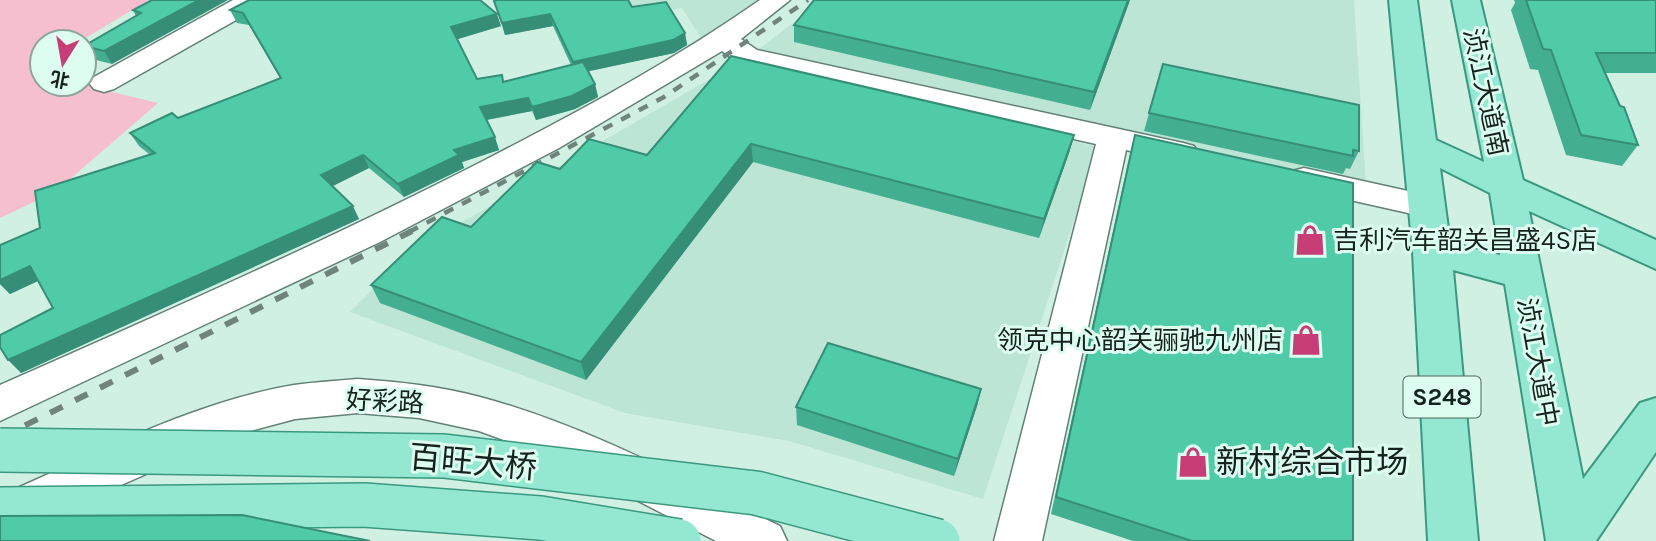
<svg xmlns="http://www.w3.org/2000/svg" width="1656" height="541" viewBox="0 0 1656 541" font-family="Karla,'Noto Sans SC',sans-serif">
	<style>
		.built { fill: #bce5d6 }
		.green { fill: #f6bfcf }
		.lines { fill: none; stroke-linecap: round; stroke-linejoin: round }
		.minor-casing { stroke: #638076; stroke-width: 3 }
		.major-casing { stroke: #3a987e; stroke-width: 4 }
		.minor { fill: #fff; fill-rule: evenodd }
		.major { fill: #94e8d1; fill-rule: evenodd }
		.rail-far1 { stroke: #6f847d; stroke-width: 4.5; stroke-dasharray: 10 10; stroke-linecap: butt }
		.rail { stroke: #6f847d; stroke-width: 6; stroke-dasharray: 14 14; stroke-linecap: butt }
		.major-bridge-casing { stroke: #3a987e; stroke-width: 46; stroke-linecap: butt }
		.major-bridge { stroke: #94e8d1; stroke-width: 43 }
		.wall { fill: #44af90 }
		.shaded-wall { fill: #378e76 }
		.building { fill: #4fcba8; stroke: #378e76; stroke-width: 2 }
		.labels { text-anchor: middle; stroke-width: 6; stroke-linejoin: round; paint-order: stroke }
		.shield { fill: #ddfdf1; stroke: #52645d; stroke-width: 2 }
		.shield-label { font-size: 24px; font-weight: bold; fill: #16221e }
		.street-label { font-size: 26px; fill: #16221e; stroke: #ddfdf1 }
		.poi-label { font-size: 26px; fill: #16221e; stroke: #ddfdf1; text-anchor: start }
		.near-street-label { font-size: 32px; fill: #16221e; stroke: #ddfdf1 }
		.near-poi-label { font-size: 32px; fill: #16221e; stroke: #ddfdf1; text-anchor: start }
	</style>
	<rect width="100%" height="100%" fill="#d0f0e4"/>
	<g class="built">
		<polygon points="584,0 772,0 706,46 682,8 598,23"/>
		<polygon points="823,0 1354,0 1366,186 755,52"/>
		<polygon points="736,64 1098,147 983,499 789,441 625,413 350,312 409,253"/>
	</g>
	<polygon class="green" points="0,0 149,0 79,42 42,42 42,84 84,82 100,89 158,103 55,192 0,218"/>
	<g class="lines">
		<defs>
			<g id="minor">
				<polygon points="233,0 265,0 261,6 114,89 104,92 94,89 89,83 94,77"/>
				<path d="M760,0H790L741,39L757,50L1183,143L1194,146L1199,153L1194,160L1183,163L1126,150L1042,541H994L1096,144L748,66L738,63L722,51L559,148L380,242L0,421V385C163,313 327,241 485,160C580,111 673,61 760,0Z"/>
				<polygon points="1304,168 1426,195 1438,198 1443,206 1438,214 1426,217 1292,187 1287,179 1292,171"/>
				<path d="M358,379C399,382 439,386 480,397C585,425 682,478 780,526L787,541H716L580,471L523,447L479,431L419,418L358,413L295,419L232,436L24,528L8,522L1,507L8,492C100,452 193,402 294,385C315,382 336,381 358,379Z"/>
			</g>
			<path id="major" d="M1389,0H1417L1436,140L1484,162L1452,0H1480L1523,180L1656,240V269L1529,211L1583,479L1640,403L1656,398V452L1596,541H1546L1505,284L1453,270L1478,541H1428L1413,252ZM1440,168L1490,193L1500,255L1450,243Z"/>
		</defs>
		<use href="#minor" class="minor-casing"/>
		<use href="#major" class="major-casing"/>
		<use href="#minor" class="minor"/>
		<use href="#major" class="major"/>
		<polyline class="rail-far1" points="409,232 664,97 808,0"/>
		<polyline class="rail" points="0,438 412,231"/>
		<defs>
			<g id="major-bridge">
				<polyline points="0,450 444,456 756,493 938,541"/>
				<polyline points="0,509 364,505 540,518 679,541"/>
			</g>
		</defs>
		<use href="#major-bridge" class="major-bridge-casing"/>
		<use href="#major-bridge" class="major-bridge"/>
	</g>
	<g class="wall">
		<polygon points="152,0 112,64 92,59 84,46 136,16 133,10"/>
		<polygon points="814,0 1130,0 1090,110 794,42 794,25"/>
		<polygon points="1514,0 1656,0 1656,73 1605,73 1638,145 1622,166 1566,155 1538,70 1530,69 1511,10 1515,3"/>
		<polygon points="494,1 632,7 685,33 687,45 674,53 588,71 595,84 598,97 575,109 536,120 532,111 487,120 499,150 462,162 464,168 404,197 369,168 332,186 359,219 21,373 53,308 38,281 10,294 0,284 0,245 40,228 149,154 139,146 130,133 178,118 280,78 249,25 237,23 230,10 501,26 457,39 477,79 502,75 504,81 571,65 553,26 505,35"/>
		<polygon points="731,56 1074,135 1069,153 1039,238 753,162 586,380 380,303 371,285 471,227 560,169 647,155"/>
		<polygon points="1163,64 1359,151 1350,169 1346,168 1343,174 1144,131"/>
		<polygon points="1135,135 1353,541 1133,541 1051,514 1130,154"/>
		<polygon points="981,389 977,406 954,476 797,425 796,407"/>
	</g>
	<g class="shaded-wall">
		<polygon points="199,0 228,0 112,64 104,51"/>
		<polygon points="1128,0 1130,0 1090,110 1094,92"/>
		<polygon points="497,14 501,26 455,40 451,27"/>
		<polygon points="550,14 553,26 505,35 502,23"/>
		<polygon points="685,33 687,45 674,53 576,74 573,62"/>
		<polygon points="595,84 598,97 575,109 536,120 532,107"/>
		<polygon points="528,98 532,111 485,120 480,107"/>
		<polygon points="1074,135 1069,153 1039,238 1044,219"/>
		<polygon points="495,137 499,150 462,162 464,168 404,197 398,184 454,150"/>
		<polygon points="751,144 753,162 586,380 581,362"/>
		<polygon points="363,155 369,168 327,189 321,175"/>
		<polygon points="353,206 359,219 21,373 8,360"/>
		<polygon points="30,266 42,279 10,294 0,284 0,280"/>
		<polygon points="981,389 977,406 954,476 958,459"/>
	</g>
	<g class="building">
		<polygon points="152,0 199,0 104,51 84,46 141,13 133,10"/>
		<polygon points="249,0 480,0 497,14 451,27 477,79 502,75 503,82 583,62 595,84 572,96 532,107 528,98 480,107 495,137 454,150 459,155 398,184 363,155 321,175 353,206 8,360 0,347 0,335 53,308 30,266 0,280 0,245 40,228 35,191 155,153 130,133 172,113 178,118 281,78 243,13 230,10"/>
		<polygon points="497,0 628,0 632,7 666,2 685,33 673,40 573,62 550,14 502,23 494,1"/>
		<polygon points="814,0 1128,0 1094,92 794,25"/>
		<polygon points="1526,0 1656,0 1656,53 1596,53 1620,106 1624,107 1638,145 1581,135 1551,50 1543,49"/>
		<polygon points="731,56 1074,135 1044,219 751,144 581,362 371,285 442,217 471,227 537,162 560,169 589,139 647,155"/>
		<polygon points="1163,64 1359,105 1359,151 1353,150 1353,156 1149,113"/>
		<polygon points="1135,135 1353,183 1353,541 1192,541 1056,497"/>
		<polygon points="828,343 981,389 958,459 796,407"/>
		<polygon points="242,515 370,541 0,541 0,516"/>
	</g>
	<defs>
		<symbol id="shop-bare" viewBox="-9 -9 18 18"><path d="M-5-2.5h2.3a2.7 3.5 0 0 1 5.4 0H5L5.5 6h-11ZM-1.5-2.5h3a1.5 2.3 0 0 0-3 0Z" fill="#c73d75" stroke="#ddfdf1" stroke-width="2.5" paint-order="stroke"/></symbol>
	</defs>
	<g fill-rule="evenodd">
		<use href="#shop-bare" x="1288" y="218" width="44" height="44"/>
		<use href="#shop-bare" x="1284" y="318" width="44" height="44"/>
		<use href="#shop-bare" x="1171" y="440" width="44" height="44"/>
	</g>
	<g class="labels">
		<rect class="shield" x="1403.5" y="376.5" width="77" height="41" rx="5"/>
		<g class="shield-label">
			<text x="1442" y="405">S248</text>
		</g>
		<g class="street-label">
			<text transform="translate(1486 92) rotate(78)" y="9">浈江大道南</text>
			<text transform="translate(1538 362) rotate(80)" y="9">浈江大道中</text>
			<text transform="translate(385 401) rotate(3)" y="9">好彩路</text>
		</g>
		<g class="poi-label">
			<text x="1333" y="249">吉利汽车韶关昌盛4S店</text>
			<text x="1283" y="349" text-anchor="end">领克中心韶关骊驰九州店</text>
		</g>
		<g class="near-street-label">
			<text transform="translate(473 462) rotate(5)" y="11">百旺大桥</text>
		</g>
		<g class="near-poi-label">
			<text x="1216" y="473">新村综合市场</text>
		</g>
	</g>
	<g transform="translate(63 63) rotate(191)"><circle r="33" fill="#ddfdf1" stroke="#8da59d" stroke-width="2"/>
	<path d="M0-5L12 26L0 18L-12 26Z" fill="#c73d75"/>
	<text y="-10" font-size="19" font-weight="bold" text-anchor="middle" fill="#16221e">北</text>
	</g>
</svg>
